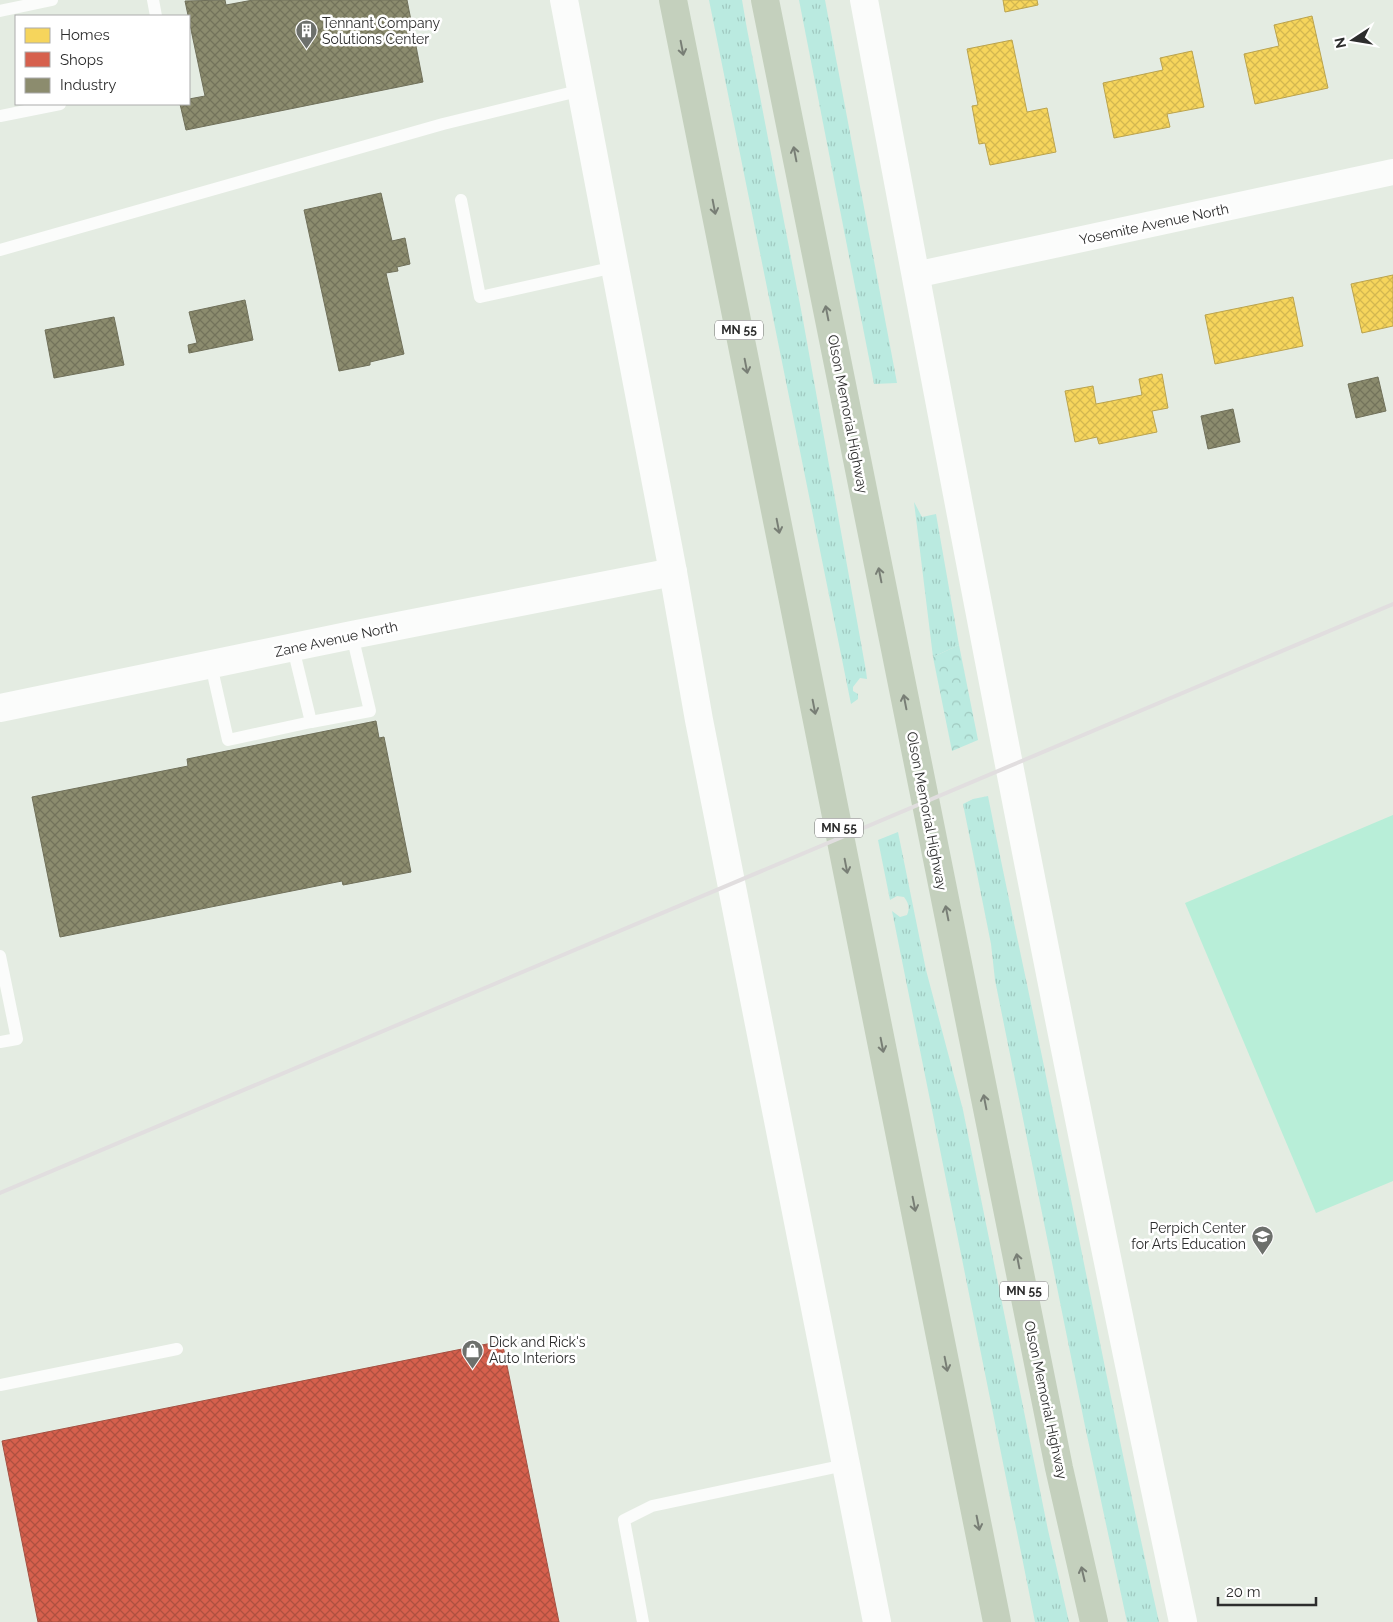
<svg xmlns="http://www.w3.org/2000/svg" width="1393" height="1622" viewBox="0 0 1393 1622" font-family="Raleway,sans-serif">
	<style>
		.grass { fill: url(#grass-tufts) }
		.forest { fill: url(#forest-crowns) }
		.pitch { fill: #b8eed8 }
		.homes { fill: url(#homes-cross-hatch); stroke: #baa34e }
		.shops { fill: url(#shops-cross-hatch); stroke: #a35143 }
		.industry { fill: url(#industry-cross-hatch); stroke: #70705a }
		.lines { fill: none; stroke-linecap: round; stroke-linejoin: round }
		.lane { stroke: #fbfcfb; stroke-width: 12 }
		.street { stroke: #fbfcfb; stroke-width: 26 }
		.secondary { stroke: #fbfcfb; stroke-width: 28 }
		.highway { stroke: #c4d0bd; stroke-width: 28 }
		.rail { stroke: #e1dedf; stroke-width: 4 }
		.oneway { stroke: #787e75 }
		.labels { text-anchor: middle; stroke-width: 5; stroke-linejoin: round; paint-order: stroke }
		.shield { fill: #fff; stroke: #6c6c6c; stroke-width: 1 }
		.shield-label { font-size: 12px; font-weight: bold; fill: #2d2d2d }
		.poi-label { font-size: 14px; fill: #2d2d2d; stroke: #fff; text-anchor: start }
		.street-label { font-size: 14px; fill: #2d2d2d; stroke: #fff }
	</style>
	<defs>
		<pattern id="grass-tufts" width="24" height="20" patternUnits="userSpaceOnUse" patternTransform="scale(1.25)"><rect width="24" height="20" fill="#baeae0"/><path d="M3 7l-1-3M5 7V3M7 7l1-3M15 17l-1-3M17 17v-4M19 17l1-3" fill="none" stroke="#a0c9c0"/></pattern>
		<pattern id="forest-crowns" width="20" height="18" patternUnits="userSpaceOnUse" patternTransform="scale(1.25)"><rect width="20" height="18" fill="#baeae0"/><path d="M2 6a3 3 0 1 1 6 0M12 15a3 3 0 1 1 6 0" fill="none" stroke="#a0c9c0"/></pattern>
		<pattern id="homes-cross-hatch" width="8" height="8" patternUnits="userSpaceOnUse" patternTransform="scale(1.25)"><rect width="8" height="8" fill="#f6d55c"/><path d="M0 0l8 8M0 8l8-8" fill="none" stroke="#d3b750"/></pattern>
		<pattern id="shops-cross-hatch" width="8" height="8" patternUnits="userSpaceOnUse" patternTransform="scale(1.25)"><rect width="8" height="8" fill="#d6604d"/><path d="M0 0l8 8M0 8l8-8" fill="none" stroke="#ae5040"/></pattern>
		<pattern id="industry-cross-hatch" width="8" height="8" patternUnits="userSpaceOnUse" patternTransform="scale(1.25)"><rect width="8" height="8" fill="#8c8c6e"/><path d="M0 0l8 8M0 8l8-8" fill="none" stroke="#73735b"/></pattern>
	</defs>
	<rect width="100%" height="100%" fill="#e4ece2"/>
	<g class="grass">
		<polygon points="709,0 742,0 747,29 803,320 866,671 867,679 860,678 853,687 853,691 858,694 858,699 851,704"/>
		<polygon points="799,0 825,0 897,383 874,384"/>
		<polygon points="914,502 922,517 936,514 959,645 933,657"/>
		<path d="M988,796C1009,903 1033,1009 1054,1116C1089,1285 1121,1454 1159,1622H1127L1085,1426L995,980L991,944L963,804L973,799Z"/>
		<path d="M898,832L926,970L963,1110L1048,1530L1069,1622H1035L892,911L900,917L907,915C910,908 909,904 904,897L897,896L890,900L878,840Z"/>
	</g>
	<polygon class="forest" points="959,645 978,740 952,751 933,657"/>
	<polygon class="pitch" points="1393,815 1393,1181 1316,1213 1185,903"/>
	<g class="homes">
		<polygon points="1003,0 1037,0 1038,5 1005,12"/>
		<polygon points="1312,16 1328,88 1255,104 1244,54 1279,46 1274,25"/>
		<polygon points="1012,40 1027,112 1047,108 1056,152 990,165 985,143 979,144 972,106 978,105 967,49"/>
		<polygon points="1192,51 1204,107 1167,114 1170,127 1114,138 1103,83 1163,70 1160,58"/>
		<polygon points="1393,275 1393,326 1362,333 1351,284"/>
		<polygon points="1293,297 1303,346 1215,364 1205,315"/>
		<polygon points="1162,374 1168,408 1152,411 1157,432 1099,444 1097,437 1075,442 1065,391 1093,386 1096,404 1142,395 1139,379"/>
	</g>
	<polygon class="shops" points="502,1341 559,1622 38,1622 2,1441"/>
	<g class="industry">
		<polygon points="225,0 226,5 253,0 407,0 423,82 186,130 180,104 189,104 189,99 205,96 185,1"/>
		<polygon points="381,193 392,241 405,238 410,264 397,267 398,271 386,273 404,354 370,362 370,365 339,371 304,210"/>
		<polygon points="245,300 253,340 189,353 188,345 197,343 189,312"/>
		<polygon points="114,317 124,365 54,378 45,330"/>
		<polygon points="1378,377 1386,411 1356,418 1348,384"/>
		<polygon points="1233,409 1240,442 1208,449 1201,416"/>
		<polygon points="376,721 379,738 384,737 411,872 343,885 342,881 60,937 32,797 188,766 187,759"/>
	</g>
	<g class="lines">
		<g class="lane">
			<polyline points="153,0 156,16"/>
			<polyline points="0,11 52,0"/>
			<polyline points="0,116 60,104"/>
			<polyline points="461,200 480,297 615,267"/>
			<polyline points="0,250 443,124 582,90"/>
			<polyline points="293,648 311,722 370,711 352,635"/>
			<polyline points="211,665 228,740 311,722"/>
			<polyline points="0,956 17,1039 0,1042"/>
			<polyline points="0,1385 177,1349"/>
			<polyline points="643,1622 624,1520 652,1506 845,1465"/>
		</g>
		<polyline class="street" points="915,275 1393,172"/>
		<g class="secondary">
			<polyline points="564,0 673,572 699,720 877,1622"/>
			<path d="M864,0C965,542 1068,1083 1183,1622"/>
			<polyline points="0,708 352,635 673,572"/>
		</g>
		<g class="highway">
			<polyline points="673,0 997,1622"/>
			<polyline points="765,0 1059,1468 1094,1622"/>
		</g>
		<polyline class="rail" points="0,1193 1393,604"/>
	</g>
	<defs><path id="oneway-shaft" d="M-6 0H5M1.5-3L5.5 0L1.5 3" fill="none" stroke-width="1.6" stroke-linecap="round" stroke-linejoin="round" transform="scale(1.25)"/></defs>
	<g class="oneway">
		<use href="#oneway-shaft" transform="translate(682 48) rotate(79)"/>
		<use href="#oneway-shaft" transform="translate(795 154) rotate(-101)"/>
		<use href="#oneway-shaft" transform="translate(714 207) rotate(79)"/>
		<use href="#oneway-shaft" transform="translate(827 313) rotate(-101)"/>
		<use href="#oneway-shaft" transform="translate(746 366) rotate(79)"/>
		<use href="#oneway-shaft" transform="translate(778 526) rotate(79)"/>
		<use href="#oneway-shaft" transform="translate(880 575) rotate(-101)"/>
		<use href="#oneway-shaft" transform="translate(905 702) rotate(-101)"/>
		<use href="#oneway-shaft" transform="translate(814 707) rotate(79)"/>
		<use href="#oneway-shaft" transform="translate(846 866) rotate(79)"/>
		<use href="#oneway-shaft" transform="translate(947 913) rotate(-101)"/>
		<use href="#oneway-shaft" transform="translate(882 1045) rotate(79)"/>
		<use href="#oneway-shaft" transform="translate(985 1102) rotate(-101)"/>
		<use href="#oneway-shaft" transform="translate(914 1204) rotate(79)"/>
		<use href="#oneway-shaft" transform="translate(1018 1261) rotate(-101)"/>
		<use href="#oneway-shaft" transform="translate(946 1364) rotate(79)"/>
		<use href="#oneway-shaft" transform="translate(978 1523) rotate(79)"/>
		<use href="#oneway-shaft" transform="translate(1083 1574) rotate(-103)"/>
	</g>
	<defs>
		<symbol id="building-pin" viewBox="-11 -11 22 30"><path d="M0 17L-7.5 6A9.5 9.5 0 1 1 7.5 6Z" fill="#6d706c" stroke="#fff"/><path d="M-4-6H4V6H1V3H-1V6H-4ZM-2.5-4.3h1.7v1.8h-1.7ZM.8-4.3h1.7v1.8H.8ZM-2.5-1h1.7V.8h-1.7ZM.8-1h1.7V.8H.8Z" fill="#fff"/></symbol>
		<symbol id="school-pin" viewBox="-11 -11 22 30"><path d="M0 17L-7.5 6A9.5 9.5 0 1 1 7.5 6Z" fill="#6d706c" stroke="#fff"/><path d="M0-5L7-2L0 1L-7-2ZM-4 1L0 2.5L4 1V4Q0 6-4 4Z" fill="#fff"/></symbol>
		<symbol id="shop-pin" viewBox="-11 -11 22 30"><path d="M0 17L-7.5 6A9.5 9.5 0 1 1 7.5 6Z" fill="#6d706c" stroke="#fff"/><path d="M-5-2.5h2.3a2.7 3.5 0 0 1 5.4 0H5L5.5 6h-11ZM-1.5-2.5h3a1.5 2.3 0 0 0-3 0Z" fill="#fff"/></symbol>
	</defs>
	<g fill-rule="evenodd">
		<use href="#building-pin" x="294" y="18" width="25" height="34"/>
		<use href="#school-pin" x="1250" y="1224" width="25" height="34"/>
		<use href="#shop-pin" x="460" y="1338" width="25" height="34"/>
	</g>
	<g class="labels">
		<g class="shield">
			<rect x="715" y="320.5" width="48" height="19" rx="4"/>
			<rect x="815" y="818.5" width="48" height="19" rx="4"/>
			<rect x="1000" y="1281.5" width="48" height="19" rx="4"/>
		</g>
		<g class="shield-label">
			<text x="739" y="334">MN 55</text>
			<text x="839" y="832">MN 55</text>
			<text x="1024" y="1295">MN 55</text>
		</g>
		<g class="poi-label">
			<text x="322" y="28">Tennant Company<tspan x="322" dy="16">Solutions Center</tspan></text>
			<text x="1246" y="1233" text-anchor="end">Perpich Center<tspan x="1246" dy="16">for Arts Education</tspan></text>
			<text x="489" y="1347">Dick and Rick's<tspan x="489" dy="16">Auto Interiors</tspan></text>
		</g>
		<g class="street-label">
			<text transform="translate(1154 224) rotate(-12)" y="5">Yosemite Avenue North</text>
			<text transform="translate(848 414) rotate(79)" y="5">Olson Memorial Highway</text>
			<text transform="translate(336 639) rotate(-12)" y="5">Zane Avenue North</text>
			<text transform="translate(927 811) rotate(79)" y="5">Olson Memorial Highway</text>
			<text transform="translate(1046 1400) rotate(78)" y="5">Olson Memorial Highway</text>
		</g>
	</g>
	<rect x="15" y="15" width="175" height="90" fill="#ffffff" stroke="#ababab"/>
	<rect x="25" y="28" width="25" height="15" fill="#f6d55c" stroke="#ababab"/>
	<text x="60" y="40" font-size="15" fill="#2d2d2d">Homes</text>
	<rect x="25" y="52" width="25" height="15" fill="#d6604d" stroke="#ababab"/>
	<text x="60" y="65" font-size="15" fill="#2d2d2d">Shops</text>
	<rect x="25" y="78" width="25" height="15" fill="#8c8c6e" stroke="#ababab"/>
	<text x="60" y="90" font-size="15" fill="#2d2d2d">Industry</text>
	<g transform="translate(1353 40) rotate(258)" stroke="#ffffff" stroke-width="4" paint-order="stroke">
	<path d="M0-4L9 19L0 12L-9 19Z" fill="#2d2d2d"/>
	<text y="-8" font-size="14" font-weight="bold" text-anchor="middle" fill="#2d2d2d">N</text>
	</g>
	<path d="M1218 1597v8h98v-8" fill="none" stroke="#2d2d2d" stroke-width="2.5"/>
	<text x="1226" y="1597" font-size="15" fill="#2d2d2d" stroke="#ffffff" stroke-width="4" paint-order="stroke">20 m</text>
</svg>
